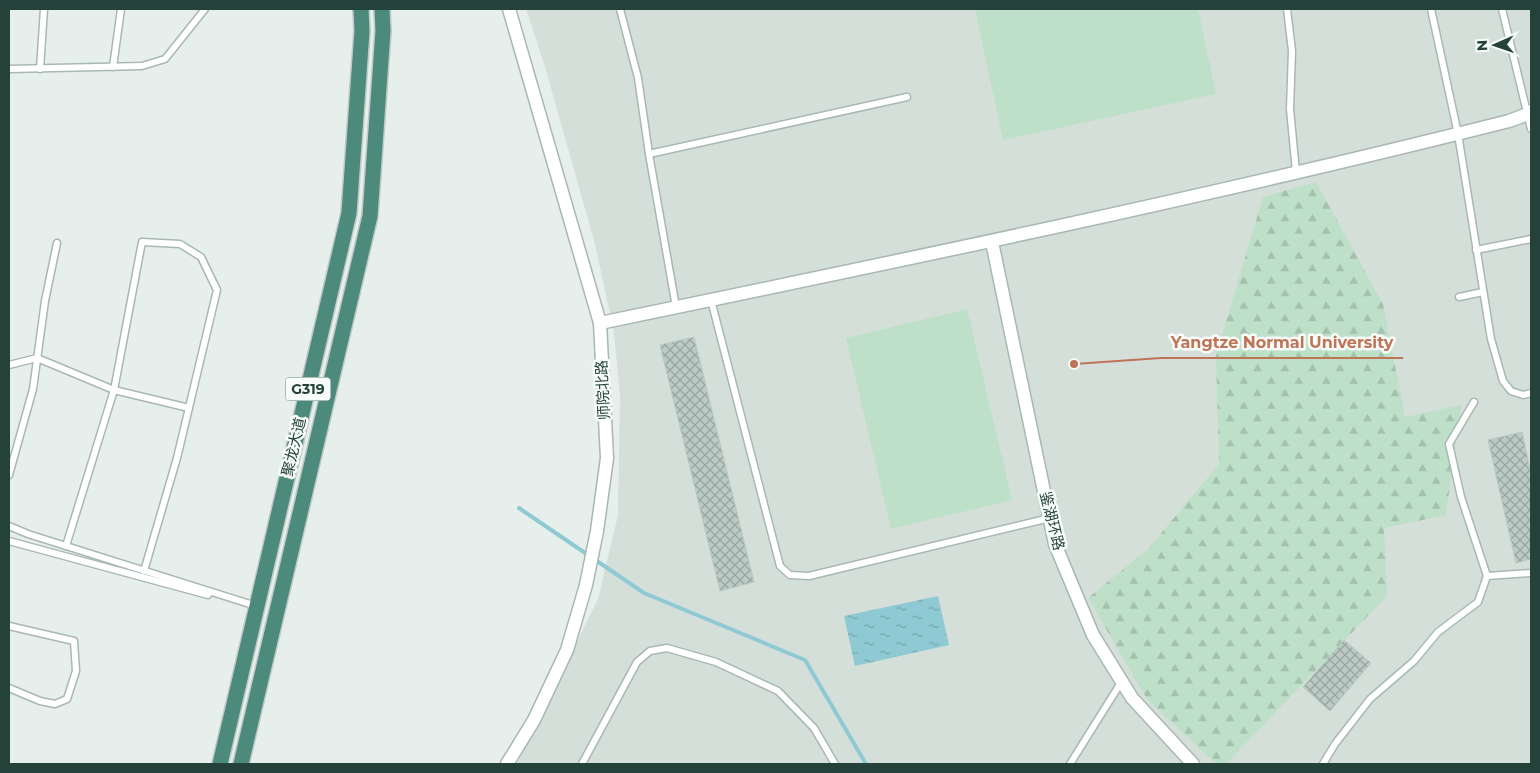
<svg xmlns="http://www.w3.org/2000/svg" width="1540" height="773" viewBox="0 0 1540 773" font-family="Montserrat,'Noto Sans SC',sans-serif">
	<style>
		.built { fill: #d4dfda }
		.green { fill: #bfe0c8 }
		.forest { fill: url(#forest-firs) }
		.water { fill: url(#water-ripples) }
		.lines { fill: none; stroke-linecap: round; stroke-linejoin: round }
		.stream { stroke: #8ec9d4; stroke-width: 4 }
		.building { fill: url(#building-cross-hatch); stroke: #b8c9c2 }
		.service-casing { stroke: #a8b8b2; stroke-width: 9 }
		.minor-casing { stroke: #a8b8b2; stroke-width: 15 }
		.trunk-casing { stroke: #c2cac8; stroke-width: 18 }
		.service { stroke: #fff; stroke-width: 6 }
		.minor { stroke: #fff; stroke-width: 12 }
		.trunk { stroke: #4c8a7c; stroke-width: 15 }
		.labels { text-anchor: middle; stroke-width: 5; stroke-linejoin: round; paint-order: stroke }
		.shield { fill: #f7fbf9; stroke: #637a73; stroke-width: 1 }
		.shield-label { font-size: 14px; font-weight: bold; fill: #24423a }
		.street-label { font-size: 15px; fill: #24423a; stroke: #f7fbf9 }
		.leader { fill: none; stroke: #c07456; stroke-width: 2 }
		.callout-dot { fill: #c07456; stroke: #f7fbf9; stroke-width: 2 }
		.callout-label { font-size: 16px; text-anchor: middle; font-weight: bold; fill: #c07456; stroke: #f7fbf9; stroke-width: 5; stroke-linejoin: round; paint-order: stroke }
	</style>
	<defs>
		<pattern id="forest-firs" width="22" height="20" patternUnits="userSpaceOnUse" patternTransform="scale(1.25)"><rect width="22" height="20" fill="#bfe0c8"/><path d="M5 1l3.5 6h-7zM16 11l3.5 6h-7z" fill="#a4c1ad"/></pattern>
		<pattern id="water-ripples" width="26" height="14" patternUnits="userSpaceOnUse" patternTransform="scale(1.25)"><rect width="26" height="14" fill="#8ec9d4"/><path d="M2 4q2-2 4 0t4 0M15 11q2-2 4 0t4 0" fill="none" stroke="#74a5ad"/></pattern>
		<pattern id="building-cross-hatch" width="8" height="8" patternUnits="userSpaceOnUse" patternTransform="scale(1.25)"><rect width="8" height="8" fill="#bbcac4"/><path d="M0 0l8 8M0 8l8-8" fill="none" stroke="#98a6a0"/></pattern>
	</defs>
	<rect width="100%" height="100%" fill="#e6efeb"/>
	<polygon class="built" points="526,9 1531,9 1531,764 517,764 598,599 618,515 620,395 614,333 595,244 545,67"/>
	<g class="green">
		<polygon points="975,9 1198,9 1216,94 1003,140"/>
		<polygon points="967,309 1012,500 891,529 846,338"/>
	</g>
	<polygon class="forest" points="1316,182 1383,304 1405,417 1461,405 1446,515 1384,528 1387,596 1226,764 1216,764 1147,699 1088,598 1148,549 1219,464 1216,356 1263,197"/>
	<polygon class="water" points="938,596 949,645 855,666 844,616"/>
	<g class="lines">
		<polyline class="stream" points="519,508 644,593 805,660 866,764"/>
	</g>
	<g class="building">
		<polygon points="694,337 754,582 720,591 660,345"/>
		<polygon points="1522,432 1531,474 1531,559 1516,563 1488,440"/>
		<polygon points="1344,640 1371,663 1330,711 1303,687"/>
	</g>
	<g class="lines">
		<defs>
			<g id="service">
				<polyline points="620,9 638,78 649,154 676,307"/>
				<polyline points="1287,9 1292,51 1290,109 1296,172"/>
				<polyline points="1431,9 1458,134 1491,339 1503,381 1511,391 1523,395 1531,393"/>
				<polyline points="1502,9 1531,129"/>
				<polyline points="113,67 121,9"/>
				<polyline points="9,69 142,66 165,59 205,9"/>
				<polyline points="40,69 44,9"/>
				<polyline points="649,154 907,97"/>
				<polyline points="1476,250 1531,239"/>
				<polyline points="1459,297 1483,292"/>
				<polyline points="711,300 780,566 790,575 809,576 1050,518"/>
				<polyline points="9,365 37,358 114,390 189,408"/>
				<polyline points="1474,402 1449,444 1461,497 1487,576"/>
				<polyline points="9,475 33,389 45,301 57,243"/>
				<polyline points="9,526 28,534 256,606"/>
				<polyline points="9,541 208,595"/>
				<polyline points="66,546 114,390 142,242 180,244 201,257 217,290 177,458 144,571"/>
				<polyline points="9,626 74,641 76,671 67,699 55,704 40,701 9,688"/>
				<polyline points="582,764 637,662 650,651 667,648 716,662 778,691 814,728 835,764"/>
				<polyline points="1070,764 1122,681"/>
				<polyline points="1323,764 1335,744 1370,699 1414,661 1438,632 1478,602 1487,576 1531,573"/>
			</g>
			<g id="minor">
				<polyline points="992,242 1055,544 1093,635 1132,698 1193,764"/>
				<path d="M600,323C904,260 1208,197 1509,121L1528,114L1531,111"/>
				<polyline points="507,764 534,720 567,650 586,585 597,531 607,458 600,323 509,9"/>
			</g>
			<g id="trunk">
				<polyline points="220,764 349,213 362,31 361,9"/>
				<polyline points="241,764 370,216 383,31 382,9"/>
			</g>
		</defs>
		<use href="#service" class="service-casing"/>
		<use href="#minor" class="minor-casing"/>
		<use href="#trunk" class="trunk-casing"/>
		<use href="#service" class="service"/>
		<use href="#minor" class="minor"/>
		<use href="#trunk" class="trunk"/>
	</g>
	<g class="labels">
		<rect class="shield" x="285.5" y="377.5" width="45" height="23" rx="4"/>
		<g class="shield-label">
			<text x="308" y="394">G319</text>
		</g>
		<g class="street-label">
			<text transform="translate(603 390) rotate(-93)" y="5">师院北路</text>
			<text transform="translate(294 447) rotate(-77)" y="5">聚龙大道</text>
			<text transform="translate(1052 521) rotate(76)" y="5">鉴湖环路</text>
		</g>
	</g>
	<path class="leader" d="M1074 364L1161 358H1403"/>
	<circle class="callout-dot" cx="1074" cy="364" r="5"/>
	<g class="callout-label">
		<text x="1282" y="348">Yangtze Normal University</text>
	</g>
	<rect width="1540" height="773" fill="none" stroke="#24423a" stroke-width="20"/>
	<g transform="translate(1495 45) rotate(268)" stroke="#f7fbf9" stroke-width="4" paint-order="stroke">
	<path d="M0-4L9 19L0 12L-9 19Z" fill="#24423a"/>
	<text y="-8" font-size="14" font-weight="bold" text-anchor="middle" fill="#24423a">N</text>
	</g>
</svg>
